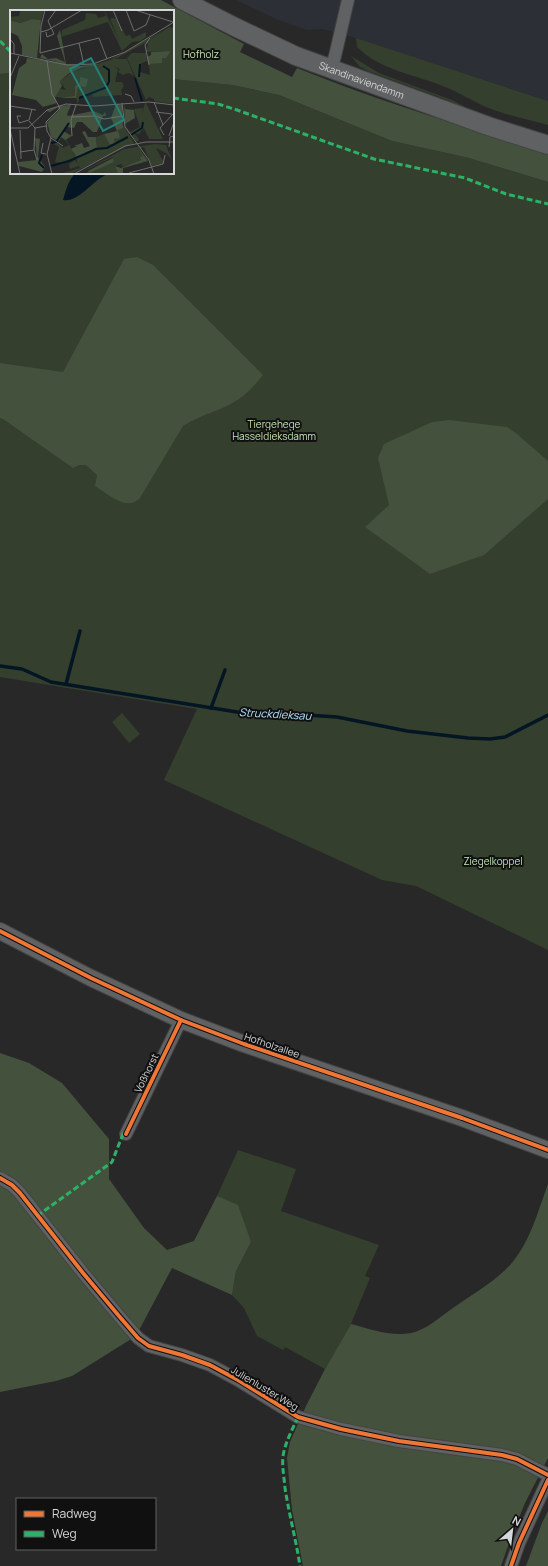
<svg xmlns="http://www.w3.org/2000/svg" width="548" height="1566" viewBox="0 0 548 1566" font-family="Manrope,sans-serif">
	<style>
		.built { fill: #2d2f36 }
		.green { fill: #343f2d }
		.forest { fill: #44513c }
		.water { fill: #041624 }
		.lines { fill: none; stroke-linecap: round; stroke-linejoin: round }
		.stream { stroke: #041624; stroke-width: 3.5 }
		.minor-casing { stroke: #444445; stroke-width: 14 }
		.tertiary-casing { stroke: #444445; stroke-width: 18 }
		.secondary-casing { stroke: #444445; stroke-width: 20 }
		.minor { stroke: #606162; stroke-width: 12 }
		.tertiary { stroke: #606162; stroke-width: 16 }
		.secondary { stroke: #606162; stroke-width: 18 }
		.quiet { stroke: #2db169; stroke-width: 3; stroke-dasharray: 6 3; stroke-linecap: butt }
		.cycleway-casing { stroke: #101011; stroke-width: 6 }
		.cycleway { stroke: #f07635; stroke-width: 4 }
		.labels { text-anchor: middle; stroke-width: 4; stroke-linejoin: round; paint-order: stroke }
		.park-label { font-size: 10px; fill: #c4e4b2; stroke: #101011 }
		.street-label { font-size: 10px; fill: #d6d7d8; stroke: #101011 }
		.water-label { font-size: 11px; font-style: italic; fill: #b5e1fc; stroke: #101011 }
		.inset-river { fill: none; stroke: #041624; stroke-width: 2 }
		.inset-road { fill: none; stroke: #6e6e6f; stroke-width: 1 }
		.view { fill: #238079; fill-opacity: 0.15; stroke: #238079; stroke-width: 2 }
		.inset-edge { fill: none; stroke: #d6d7d8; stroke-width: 2 }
	</style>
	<rect width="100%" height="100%" fill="#282829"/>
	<polygon class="built" points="236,0 548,0 548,101 356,38 323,29 307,30 276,19"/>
	<g class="green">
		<path d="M356,38L548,101V125C527,119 506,115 486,107C472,101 459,92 445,87C417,75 379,70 357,47Z"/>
		<polygon points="351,56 379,73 452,100 482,116 482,118 450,101 368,71 360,67"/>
		<polygon points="11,73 11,173 173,173 173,79 232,85 279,95 392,141 469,158 548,182 548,950 416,886 382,880 164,780 197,709 0,677 0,74"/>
		<polygon points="122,713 140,734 129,743 112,722"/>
		<polygon points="238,1150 296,1169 281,1211 379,1245 365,1276 370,1278 351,1324 325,1369 285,1347 283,1350 257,1336 244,1308 232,1295 236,1271 251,1242 217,1196"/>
	</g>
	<g class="forest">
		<path d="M0,0H161L244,44L240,52L292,77L297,68C379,101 463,127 548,152V182L469,158L392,141L279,95L232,85L173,79V11H11V73L0,74Z"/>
		<path d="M137,257L153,265L263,375C256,383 249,393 239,399C222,411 201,414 183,426L140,498C126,512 108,494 95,486L97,475L86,465H79L73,468L3,419L0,418V363L63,372L124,259Z"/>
		<polygon points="449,420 507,427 517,434 548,461 548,499 484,555 430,574 365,527 389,505 378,458 384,444 432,422"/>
		<polygon points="0,1053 29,1063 62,1083 109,1139 109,1179 144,1228 167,1250 194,1241 217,1196 238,1205 251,1242 236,1271 232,1295 172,1268 136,1336 72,1376 56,1381 0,1392"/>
		<path d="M548,1184V1458L525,1503L510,1540L501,1566H303L292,1510L287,1458L290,1442L306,1406L325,1369L351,1324C370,1329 391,1337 411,1333C426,1330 440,1317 453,1308C472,1294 495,1282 511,1264C530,1242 538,1211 548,1184Z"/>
		<polygon points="548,1511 548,1566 526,1566 542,1523"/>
	</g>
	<path class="water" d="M75,173H111C94,177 80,203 63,200C67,187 67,184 75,173Z"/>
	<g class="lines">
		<g class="stream">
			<polyline points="0,666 22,669 51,682 237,712 276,713 337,717 407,731 468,738 490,739 505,737 548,715"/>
			<polyline points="66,684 80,631"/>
			<polyline points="211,708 225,670"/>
		</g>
		<defs>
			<g id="minor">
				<polyline points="331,68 335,56 348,0"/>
				<polyline points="126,1134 181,1020"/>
				<polyline points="0,1178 12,1185 20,1193 83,1273 119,1316 138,1338 149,1346 182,1355 210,1365 238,1380 298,1417 341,1429 399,1441 502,1455 517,1459 548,1475"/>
				<polyline points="511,1566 519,1543 548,1480"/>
			</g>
			<polyline id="tertiary" points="0,931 91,978 181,1020 244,1044 462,1118 548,1150"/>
			<g id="secondary">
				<path id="s1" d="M182,0L235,27L296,56L488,126L548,145"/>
			</g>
		</defs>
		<use href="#minor" class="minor-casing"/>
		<use href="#tertiary" class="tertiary-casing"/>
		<use href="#secondary" class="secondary-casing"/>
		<use href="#minor" class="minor"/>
		<use href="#tertiary" class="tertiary"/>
		<use href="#secondary" class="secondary"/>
		<g class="quiet">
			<polyline points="0,41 11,52"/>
			<polyline points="173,98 218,104 237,110 374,159 465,178 506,194 548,204"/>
			<polyline points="37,1216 112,1162 123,1134 126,1134"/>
			<path d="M298,1417C293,1428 287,1439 284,1451C281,1463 284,1475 285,1488C289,1514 296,1540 300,1566"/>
		</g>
		<defs>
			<g id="cycleway">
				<polyline points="0,931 91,978 181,1020 244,1044 462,1118 548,1150"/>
				<polyline points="126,1134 181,1020"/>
				<polyline points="0,1178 12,1185 20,1193 83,1273 119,1316 138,1338 149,1346 182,1355 210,1365 238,1380 298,1417 341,1429 399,1441 502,1455 517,1459 548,1475"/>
				<polyline points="511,1566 519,1543 548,1480"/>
			</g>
		</defs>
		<use href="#cycleway" class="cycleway-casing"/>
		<use href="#cycleway" class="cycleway"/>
	</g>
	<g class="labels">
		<g class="park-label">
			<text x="201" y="58">Hofholz</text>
			<text x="274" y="428">Tiergehege<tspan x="274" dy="12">Hasseldieksdamm</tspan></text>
			<text x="493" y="865">Ziegelkoppel</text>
		</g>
		<g class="street-label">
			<text dy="4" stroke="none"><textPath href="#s1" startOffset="197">Skandinaviendamm</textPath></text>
			<text transform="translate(272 1045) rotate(19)" y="4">Hofholzallee</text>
			<text transform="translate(146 1073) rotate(-64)" y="4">Voßhorst</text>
			<text transform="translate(265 1388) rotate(31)" y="4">Julienluster Weg</text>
		</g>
		<g class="water-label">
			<text transform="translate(275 714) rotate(3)" y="4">Struckdieksau</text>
		</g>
	</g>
	<g transform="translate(10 10)">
		<rect width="164" height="164" fill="#282829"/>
		<path d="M4,0H34L31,10L22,9L10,13L0,10V7L9,6L10,1ZM94,0L109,30L100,9L103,8L106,9L116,26L120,25L122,29L136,22V27L130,31L122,32L112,41L98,12L51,27L52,20L75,10L76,3L86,4L88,8L96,6ZM159,17L164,18V94L144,91V89L139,87L136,90L117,48L122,43H136L137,51L130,54V62L140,65L139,54L152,48L159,41L136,42L138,34L135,33L105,49H117L124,66L119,63L113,65L108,62L110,59L104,56L108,59L105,72H112L114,76L111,80L112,85L83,87L82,83L69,88L68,95L66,88L45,87L49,79L56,80L50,71L62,62L100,50L152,21L135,33ZM135,93H136L153,129H139L134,118L129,124L124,123L129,129L127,132L119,123L115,115L120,122L130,117L124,99L133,98L132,104ZM113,115L124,133L61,164L53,163L70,158L69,156L60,159L59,154L65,150L68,154L66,147L52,153L45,152L49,137L44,134L47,130V133L53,138L59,135L55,130L56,129L65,145L87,137L86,127L94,124L100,135L105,133L104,129L109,127L108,120ZM145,134L156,135L162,150L156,143L146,138L154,153L142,156L134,137L126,140L130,139L133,145L131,150L113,157L111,154L105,156L108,164H73L104,152L103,147L68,164L114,139Z" fill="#343f2d"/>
		<path d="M22,9L31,10L27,48L12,45V36L8,26L0,22V10L10,13ZM50,20L56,54L30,48L32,44L38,49L46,48L55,52L47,26ZM141,42L159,41L160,42L156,48H152V53L139,54L137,47L141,45ZM17,48L71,56L91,54L71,58L58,64L50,71L52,76L45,87L47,93L33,97L26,90L2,85L9,58L16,53ZM70,67L78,69L76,77L68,76L66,88H49L65,86V76L70,73ZM106,94L112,95L113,118L108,120L110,128L104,129L105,133L100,135L94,124L107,121L101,108ZM114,94L115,99L124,100L125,108L115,114ZM59,95H61L57,104L58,106L83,101L93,105L95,102L96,106H93L87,122H83L72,112H67L64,118L57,117L53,121L62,126L55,130L51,127L49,131L41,127L37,112L49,100L48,97L40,102L36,101L50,96ZM75,121L78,127H86L87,137L67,147L61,139L67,136H64L72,133L74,138L80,136L72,122ZM25,128L30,129L28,147L35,157L32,162L9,156L8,152L27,150ZM130,140L138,151L113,158V163L108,164L105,156L111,158L131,150L130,147L133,146ZM103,148L104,152L79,163L78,161Z" fill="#44513c"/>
		<path class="inset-river" d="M93,56L99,60V72M129,67L130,54M125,68L132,91M69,88L95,78L99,72M121,125L132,118L133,112M41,133L46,132L59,113M32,145L29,153L34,158M41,156L59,151L86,139L97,138L118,127"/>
		<path class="inset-road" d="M103,0L112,21M116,0L124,21L136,15L140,5M125,0L163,12M31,22L38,20L72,0M36,22L37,27L44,24L38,11L46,0M0,29L4,34V44M69,33L74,55M0,43L57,55L83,54L115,42L164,12M30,43L89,28L97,49M30,43L31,16L35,0M37,51L42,84L50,98L36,112L37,121L41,128M139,55L135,35L140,28M0,68L9,46M115,84L121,86L124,92M144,92L153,115M112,93L115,117L139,150L144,164M0,96L26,100M146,102L162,104M11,106H7L9,113L19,110L22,99M61,107L85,106L94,109L113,106M19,111L25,118L36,116M0,118H18L37,100L56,94L84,96L139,92L164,95M25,118L24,140L27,150M0,119L10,164M10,120L11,149M154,125L150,118L164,103M62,126L61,110L66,95M159,126L164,112M41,128L37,144L42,164M41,128L53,136M33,133L31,143L36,144M159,137L160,127L164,126M10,142L24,140M119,163L153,154L155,145M64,164L115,136L136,132H164"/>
		<path class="view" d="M81,48L114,110L93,121L60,59Z"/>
		<rect width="164" height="164" class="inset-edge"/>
	</g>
	<rect x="16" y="1498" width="140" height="52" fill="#101011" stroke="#5f6061"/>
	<rect x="24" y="1511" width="20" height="6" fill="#f07635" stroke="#5f6061"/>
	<text x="52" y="1518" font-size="12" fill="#d6d7d8">Radweg</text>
	<rect x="24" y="1531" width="20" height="6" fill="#2db169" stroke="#5f6061"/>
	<text x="52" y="1538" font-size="12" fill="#d6d7d8">Weg</text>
	<g transform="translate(512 1530) rotate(28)" stroke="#101011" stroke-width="3" paint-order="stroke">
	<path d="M0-3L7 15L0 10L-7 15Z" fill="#d6d7d8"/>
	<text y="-6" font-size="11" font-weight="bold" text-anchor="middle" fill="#d6d7d8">N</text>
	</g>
</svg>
